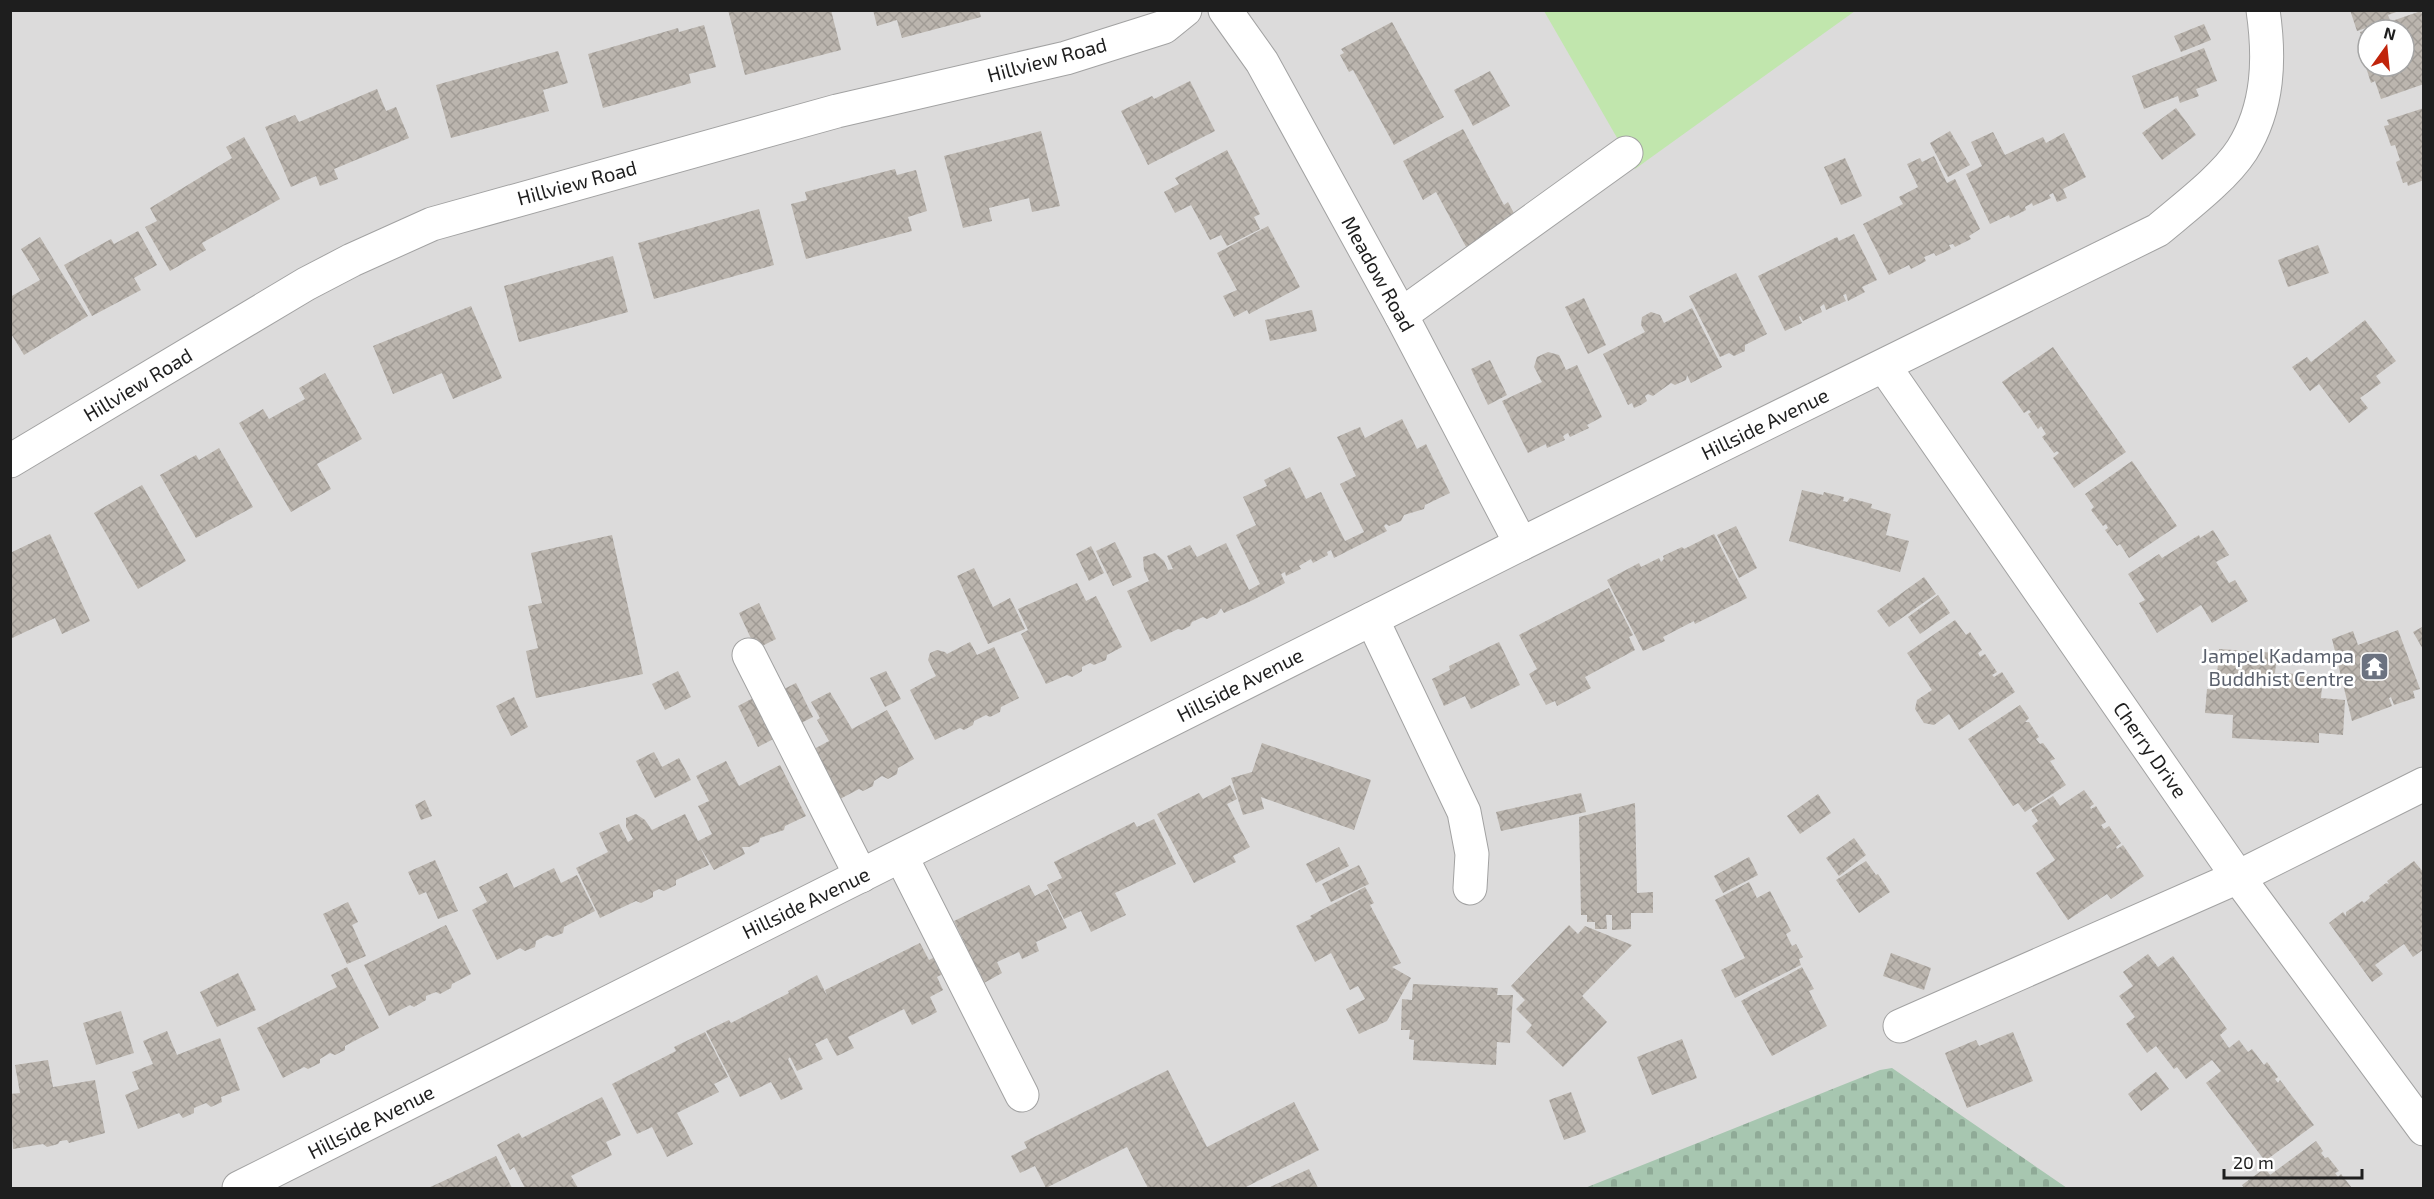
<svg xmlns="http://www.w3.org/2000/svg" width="2434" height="1199" viewBox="0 0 2434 1199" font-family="'Exo 2',sans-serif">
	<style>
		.residential { fill: #dcdbdb; fill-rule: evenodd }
		.grass { fill: #c1e6ad }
		.cemetery { fill: url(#cemetery-stones) }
		.building { fill: url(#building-cross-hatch) }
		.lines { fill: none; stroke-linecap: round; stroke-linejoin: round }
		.minor-casing { stroke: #a2a2a2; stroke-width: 35 }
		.minor { stroke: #fff; stroke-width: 33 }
		.labels { text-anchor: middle; stroke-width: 5; stroke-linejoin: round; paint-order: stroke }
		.street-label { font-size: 20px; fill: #1e1e1e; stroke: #fff }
		.worship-label { font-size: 20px; fill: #5b616d; stroke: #fff; text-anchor: end }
	</style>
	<defs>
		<pattern id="cemetery-stones" width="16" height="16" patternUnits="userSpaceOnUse" patternTransform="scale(1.5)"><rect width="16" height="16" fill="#a7c6b0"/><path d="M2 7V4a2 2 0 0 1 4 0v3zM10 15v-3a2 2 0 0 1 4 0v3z" fill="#8faa97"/></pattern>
		<pattern id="building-cross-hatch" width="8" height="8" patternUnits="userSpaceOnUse" patternTransform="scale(1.5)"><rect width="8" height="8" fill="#bbb5ae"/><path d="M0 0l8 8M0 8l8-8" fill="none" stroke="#a09b95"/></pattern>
	</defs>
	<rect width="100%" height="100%" fill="#eeece5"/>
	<path class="residential" d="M11,11H2423V1188H11ZM2368,30H2404V66H2368Z"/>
	<polygon class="grass" points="1544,11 1855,11 1635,169"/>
	<polygon class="cemetery" points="1892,1068 2067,1188 1585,1188 1880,1070"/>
	<g class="building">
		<polygon points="728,10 831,10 841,50 745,75"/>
		<polygon points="873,10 979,10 981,17 902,38 897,20 877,26"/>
		<polygon points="2350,10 2399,10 2399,11 2388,15 2390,20 2357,31"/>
		<polygon points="2421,11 2424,20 2424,84 2381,99 2375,81 2371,83 2363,58 2368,57 2368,66 2404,66 2404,30 2368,30 2368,54 2360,32"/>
		<polygon points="1392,22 1444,117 1394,145 1353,70 1349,72 1340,55 1344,53 1341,49"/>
		<polygon points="2204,24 2211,40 2181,52 2174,36"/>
		<polygon points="704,25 716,67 689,74 691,83 603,108 588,54 678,28 679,32"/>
		<polygon points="2204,48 2217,81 2196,89 2199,96 2180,103 2178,96 2144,109 2132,76"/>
		<polygon points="558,51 568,83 543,90 549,111 451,138 436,85"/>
		<polygon points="1490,71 1510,106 1473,126 1454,90"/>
		<polygon points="1190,81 1215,131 1148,165 1121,111 1152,96 1154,99"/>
		<polygon points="377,89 386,111 396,107 409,138 334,169 338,179 320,186 316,176 291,187 265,127 295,115 299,122"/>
		<polygon points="2176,108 2196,135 2162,160 2142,133"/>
		<polygon points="2424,108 2424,180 2408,186 2407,182 2403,183 2396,162 2400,160 2395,145 2391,146 2384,126 2389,125 2387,120"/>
		<polygon points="1463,129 1504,205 1508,202 1517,219 1470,254 1436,192 1423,200 1403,161"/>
		<polygon points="1041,131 1060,206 1032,212 1029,198 989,208 992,221 963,228 944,156"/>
		<polygon points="1950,131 1970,165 1948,177 1930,143"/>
		<polygon points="1993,132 2005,155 2043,137 2046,143 2064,133 2086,177 2063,189 2067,198 2057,202 2053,193 2049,195 2051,198 2033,206 2032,203 2025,207 2026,210 2010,218 2009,215 1990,224 1966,174 1982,166 1971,142"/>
		<polygon points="244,137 280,199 202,243 206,250 170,271 145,227 157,221 150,208 232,158 226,147"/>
		<polygon points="1227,150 1260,214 1254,217 1260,229 1227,246 1221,235 1210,240 1191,205 1175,213 1164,192 1179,184 1175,178"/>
		<polygon points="1934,156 1947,183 1955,179 1980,229 1969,236 1971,239 1955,247 1953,244 1949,245 1951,249 1936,256 1934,253 1924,257 1926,261 1911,269 1909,265 1889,275 1863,224 1903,204 1899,197 1918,187 1907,164 1920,158 1922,162"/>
		<polygon points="1845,158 1862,196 1841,205 1824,167"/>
		<polygon points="895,169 897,175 916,170 927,211 908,217 912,231 806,259 791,204 807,200 805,192"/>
		<polygon points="759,209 774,265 654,299 638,243"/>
		<polygon points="1268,226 1300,287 1249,314 1247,310 1234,317 1223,296 1237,290 1217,253"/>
		<polygon points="138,231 157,265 134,278 141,290 92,316 64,265 111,239 114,244"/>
		<polygon points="1854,234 1877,280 1862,287 1865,292 1848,301 1846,294 1843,295 1846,301 1826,310 1824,304 1820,307 1822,312 1803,321 1800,316 1799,317 1802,323 1785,331 1758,276 1837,237 1839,241"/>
		<polygon points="40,237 88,316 24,355 10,332 10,297 40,280 21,249"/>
		<polygon points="2318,245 2329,273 2288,287 2278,260"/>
		<polygon points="613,256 628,312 519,342 504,286"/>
		<polygon points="1736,273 1767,334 1745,345 1745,351 1734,356 1729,353 1720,357 1689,296"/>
		<polygon points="1584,298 1606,345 1588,354 1565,307"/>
		<polygon points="471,306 502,378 453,399 442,373 393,394 373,346"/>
		<polygon points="1692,308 1722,367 1691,383 1687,375 1686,380 1675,385 1671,383 1653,396 1648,394 1645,396 1647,401 1641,405 1634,408 1632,403 1628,405 1603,354 1645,332 1641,325 1642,317 1651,312 1660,315 1664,323"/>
		<polygon points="1312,310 1317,331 1270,341 1265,320"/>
		<polygon points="2365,320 2396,361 2376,376 2381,383 2360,398 2368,408 2349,423 2319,384 2310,391 2292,367 2307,357 2311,362"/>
		<polygon points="2053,347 2126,452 2074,488 2053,458 2059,453 2057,451 2054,453 2042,437 2046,434 2041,426 2038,429 2028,414 2031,412 2029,410 2024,413 2002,382"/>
		<polygon points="1548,352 1559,355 1566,370 1577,365 1602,417 1587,425 1589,428 1570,437 1568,433 1566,434 1563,436 1565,440 1547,448 1546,444 1528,453 1502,401 1542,382 1534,367 1537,357"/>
		<polygon points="1490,360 1507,395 1488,405 1471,369"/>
		<polygon points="325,373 362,439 317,464 331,489 291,512 239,423 263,409 269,419 305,399 299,388"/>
		<polygon points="1402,419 1417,449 1426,444 1450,493 1425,505 1424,509 1404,515 1401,521 1389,526 1386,524 1384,526 1387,531 1334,558 1331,550 1327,552 1328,555 1313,563 1311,559 1299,566 1301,569 1286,576 1285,572 1281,574 1285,583 1253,600 1224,613 1221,608 1217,614 1207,619 1203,617 1192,622 1190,626 1182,630 1178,629 1151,642 1127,591 1149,581 1144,570 1143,557 1155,553 1164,561 1168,570 1173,569 1167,556 1190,545 1197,557 1226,543 1249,590 1260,584 1236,535 1256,525 1243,497 1267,486 1264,480 1290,467 1306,499 1321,492 1345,541 1364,532 1340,484 1356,476 1337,437 1360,427 1365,438"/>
		<polygon points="219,448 253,507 196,538 160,475 196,455 199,460"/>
		<polygon points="2132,461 2177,526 2129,558 2120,544 2117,546 2105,530 2108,528 2106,524 2103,526 2091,510 2094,507 2085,494"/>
		<polygon points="142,485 186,561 138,589 94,513"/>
		<polygon points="1802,490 1823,495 1824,492 1844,497 1843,501 1847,502 1850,498 1872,504 1871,508 1891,514 1886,535 1909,541 1900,572 1789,541"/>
		<polygon points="1736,526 1757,568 1739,578 1717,535"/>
		<polygon points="2213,530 2229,555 2216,562 2229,583 2235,580 2248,601 2212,623 2201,605 2157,633 2139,603 2145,600 2128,574 2159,554 2162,558 2199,535 2200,538"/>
		<polygon points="50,534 90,621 62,634 55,618 10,639 10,553"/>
		<polygon points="1714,534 1747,598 1695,624 1694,621 1663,637 1665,641 1643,651 1607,580 1639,563 1641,567 1659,558 1661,562 1664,559 1663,556 1682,547 1684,549"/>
		<polygon points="612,535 643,674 536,698 526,651 538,648 528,606 542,603 531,553"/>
		<polygon points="1115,542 1132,577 1113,586 1096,551"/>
		<polygon points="1091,546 1104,573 1089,581 1076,554"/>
		<polygon points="974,568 993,607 1010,598 1025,629 988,644 957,576"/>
		<polygon points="1924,577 1936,594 1889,627 1877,611"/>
		<polygon points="1077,583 1086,601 1096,596 1122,647 1107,655 1106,660 1094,665 1090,663 1082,667 1082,671 1072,677 1067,675 1046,684 1021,634 1028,630 1018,609"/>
		<polygon points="1609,588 1633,635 1629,637 1635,650 1585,677 1591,688 1557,706 1555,701 1546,705 1529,674 1537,669 1519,635"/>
		<polygon points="1938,595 1950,613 1920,634 1908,617"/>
		<polygon points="759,603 776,639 756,649 739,613"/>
		<polygon points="1955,620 1966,635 1970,632 1982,650 1978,653 1980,657 1985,654 1997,672 1992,675 1994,677 2002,672 2015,692 1959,730 1949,714 1934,725 1924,723 1915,709 1917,700 1932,690 1907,653"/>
		<polygon points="2424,626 2424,651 2413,632"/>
		<polygon points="2398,630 2420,689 2413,691 2415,698 2394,705 2391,697 2389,698 2392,706 2352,721 2332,639 2353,631 2358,645"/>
		<polygon points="970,642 977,655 994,647 1019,698 1001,707 1000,712 990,717 986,715 974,721 973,725 964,730 960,728 935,740 910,690 936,676 928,660 930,653 937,650 945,652 947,654"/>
		<polygon points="1499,642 1520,685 1471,709 1465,696 1444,706 1432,679 1450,670 1449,666"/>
		<polygon points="2219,649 2277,653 2275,673 2323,675 2321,698 2345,700 2343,735 2319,733 2319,743 2232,738 2233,715 2205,713 2207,689 2216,690"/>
		<polygon points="678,671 691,697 665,710 652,684"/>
		<polygon points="886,671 901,699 885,707 870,678"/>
		<polygon points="796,683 813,717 795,726 778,692"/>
		<polygon points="830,692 852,729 887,710 914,759 898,768 897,774 888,779 882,776 874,781 873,786 863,791 859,789 840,799 814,749 829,741 817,720 820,718 811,702"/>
		<polygon points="757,696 777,737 758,747 738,706"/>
		<polygon points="514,697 528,727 511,736 496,706"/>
		<polygon points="2020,705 2029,718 2025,722 2029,722 2039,737 2036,739 2040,744 2043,743 2055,759 2050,761 2066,785 2025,812 2018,803 2013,806 1968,739"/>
		<polygon points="1262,743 1371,780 1354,830 1261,797 1264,809 1243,815 1231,778 1252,772"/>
		<polygon points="654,752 662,767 679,758 691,780 655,798 636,761"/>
		<polygon points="726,761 739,786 780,765 806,816 785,826 784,830 760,838 759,842 749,847 742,847 745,854 714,870 699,845 709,865 676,880 676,885 664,891 659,889 653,892 653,897 641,903 636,901 600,918 576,868 608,852 599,833 619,824 628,842 633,839 626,827 626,818 636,814 645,820 652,830 685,814 698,841 712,834 698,806 709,801 696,776"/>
		<polygon points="1230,785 1237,799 1227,804 1250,847 1233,856 1236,862 1194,883 1157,814 1199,793 1203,799"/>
		<polygon points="2084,790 2094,804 2090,807 2091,809 2096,806 2106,822 2101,825 2104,829 2109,826 2121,843 2116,847 2117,849 2123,845 2144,876 2111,899 2107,894 2068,920 2036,873 2055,860 2032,826 2038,821 2031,810 2053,796 2060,806"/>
		<polygon points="1581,793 1586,812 1501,831 1496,812"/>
		<polygon points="1818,794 1831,813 1800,834 1787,816"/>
		<polygon points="425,800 432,816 421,820 415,805"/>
		<polygon points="1635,803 1637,893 1653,892 1653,913 1631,913 1631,929 1612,930 1612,915 1606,915 1607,929 1595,929 1595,922 1587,922 1587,915 1581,915 1579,817"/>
		<polygon points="1154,819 1176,864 1115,893 1126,915 1091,932 1081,911 1064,919 1047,885 1062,878 1054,862 1134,822 1137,827"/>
		<polygon points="1854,838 1866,855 1839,876 1826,858"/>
		<polygon points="1339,847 1349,866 1316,883 1306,864"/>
		<polygon points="1749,857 1758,875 1723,893 1714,876"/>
		<polygon points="435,860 458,911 438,919 426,892 419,895 408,872"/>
		<polygon points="1866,861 1876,875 1878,874 1890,892 1859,913 1836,880"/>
		<polygon points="2414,861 2424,873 2424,949 2413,957 2404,944 2375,965 2383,974 2372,982 2329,923 2343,912 2346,916 2346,912 2362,901 2364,903 2370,898 2369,896 2386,883 2389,884 2387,881"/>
		<polygon points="1359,865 1369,884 1331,902 1322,884"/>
		<polygon points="554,868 561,883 577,875 595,911 564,927 563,933 553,937 547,935 536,941 535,947 525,951 520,948 497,960 472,910 487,902 479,887 507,873 514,888"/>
		<polygon points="1749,882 1757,898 1770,891 1791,931 1786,934 1792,946 1796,944 1803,957 1799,959 1801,965 1735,998 1721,970 1745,958 1715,900"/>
		<polygon points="1029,885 1035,896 1048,889 1067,928 1036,942 1039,951 1022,959 1019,952 997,962 1002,973 984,983 977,967 969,971 960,953 968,950 954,921"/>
		<polygon points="1365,887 1374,903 1370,905 1401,963 1392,967 1411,978 1387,1021 1359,1034 1346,1009 1365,999 1358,986 1350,990 1331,953 1315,962 1296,926 1312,918 1310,916"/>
		<polygon points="348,902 358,922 352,925 366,956 347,964 323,914"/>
		<polygon points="446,925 471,974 452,984 451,988 440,994 436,992 426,996 426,1000 414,1007 410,1005 389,1016 364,965"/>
		<polygon points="1569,925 1578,934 1585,926 1632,945 1582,996 1607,1022 1563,1067 1526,1032 1532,1025 1516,1009 1525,1000 1511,986"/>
		<polygon points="920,943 929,960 939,955 948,971 937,977 943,990 930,997 937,1012 912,1025 904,1009 848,1037 854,1048 837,1056 827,1038 815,1044 823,1059 797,1071 790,1057 788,1059 803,1089 781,1100 771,1082 740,1097 706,1031 729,1020 731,1023 789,993 788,991 817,975 828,998 825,990"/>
		<polygon points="1891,953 1931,968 1924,990 1883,976"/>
		<polygon points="2148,954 2158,967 2173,956 2227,1029 2220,1035 2229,1048 2239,1040 2248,1052 2252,1049 2264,1065 2267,1062 2278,1077 2275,1079 2278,1083 2280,1080 2314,1125 2265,1161 2206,1083 2221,1071 2212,1060 2186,1079 2177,1067 2174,1069 2156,1046 2147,1053 2126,1024 2135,1017 2119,996 2133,986 2123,972"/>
		<polygon points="347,967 379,1028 345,1046 345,1050 335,1055 330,1053 320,1059 320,1063 308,1069 304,1067 283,1078 257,1028 337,987 331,975"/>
		<polygon points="1802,967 1814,989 1809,991 1827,1026 1772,1056 1741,1001"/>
		<polygon points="238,973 256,1010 217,1027 200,992"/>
		<polygon points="1413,984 1498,988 1497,995 1513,995 1510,1043 1497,1042 1496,1065 1413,1060 1414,1040 1409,1039 1410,1030 1401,1030 1402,999 1412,1000"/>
		<polygon points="121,1011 134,1053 96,1065 83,1023"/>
		<polygon points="167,1031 177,1055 220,1038 240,1090 221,1097 222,1102 211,1107 206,1103 194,1108 194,1113 183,1118 179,1113 138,1129 125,1095 139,1089 132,1072 153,1064 143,1041"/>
		<polygon points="705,1032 728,1077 714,1084 719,1092 677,1113 693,1144 667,1157 652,1127 637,1134 612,1084 676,1051 674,1047"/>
		<polygon points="2013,1032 2033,1081 1967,1108 1945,1053 1976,1040 1979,1046"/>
		<polygon points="1682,1039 1697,1078 1652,1095 1637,1057"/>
		<polygon points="48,1060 53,1087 95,1080 105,1133 69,1143 67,1140 60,1141 58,1144 47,1147 43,1144 13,1149 10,1094 20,1093 15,1065"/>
		<polygon points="1168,1070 1207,1147 1294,1102 1319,1150 1244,1188 1148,1188 1127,1147 1046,1188 1035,1166 1020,1173 1011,1156 1027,1148 1024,1142"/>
		<polygon points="2156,1072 2169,1089 2141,1111 2128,1094"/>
		<polygon points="1571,1092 1586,1132 1564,1140 1549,1100"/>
		<polygon points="602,1097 621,1135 606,1142 612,1155 571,1176 578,1188 525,1188 514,1167 510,1170 497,1145 519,1133 522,1138"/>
		<polygon points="2316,1141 2323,1151 2321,1153 2325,1158 2328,1157 2339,1171 2335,1173 2338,1177 2341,1174 2352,1188 2244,1188 2242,1185 2265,1168 2270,1175"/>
		<polygon points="496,1156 512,1188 428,1188 437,1184"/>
		<polygon points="1309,1169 1318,1188 1268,1188"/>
	</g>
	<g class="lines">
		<defs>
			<g id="minor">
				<polyline points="1225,10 1262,62 1401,315 1521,544"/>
				<polyline points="1401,315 1626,153"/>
				<polyline points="1884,366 2238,877 2424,1129"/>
				<polyline points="10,461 306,284 352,260 432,224 837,111 1066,58 1164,27 1185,10"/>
				<polyline points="1372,619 1464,812 1472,854 1470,888"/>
				<polyline points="749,655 861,876"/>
				<polyline points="901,856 1022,1095"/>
				<polyline points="1900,1026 2238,877 2424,784"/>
				<path d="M239,1188L1521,544L2158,230C2184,208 2224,178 2242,150C2269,107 2270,58 2263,10"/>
			</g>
		</defs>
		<use href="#minor" class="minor-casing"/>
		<use href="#minor" class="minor"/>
	</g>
	<defs>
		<symbol id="temple-square" viewBox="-11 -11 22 22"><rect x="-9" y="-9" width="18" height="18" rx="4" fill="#6b7280" stroke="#fff"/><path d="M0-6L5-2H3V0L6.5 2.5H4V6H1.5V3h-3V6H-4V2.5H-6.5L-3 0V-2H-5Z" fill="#fff"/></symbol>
	</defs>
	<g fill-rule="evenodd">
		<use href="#temple-square" x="2358" y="650" width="33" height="33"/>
	</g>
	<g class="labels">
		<g class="street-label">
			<text transform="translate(1047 60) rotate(-15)" y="7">Hillview Road</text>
			<text transform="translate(577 183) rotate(-15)" y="7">Hillview Road</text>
			<text transform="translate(1378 274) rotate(61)" y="7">Meadow Road</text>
			<text transform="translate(138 385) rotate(-31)" y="7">Hillview Road</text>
			<text transform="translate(1765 424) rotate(-26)" y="7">Hillside Avenue</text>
			<text transform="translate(1240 685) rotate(-27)" y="7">Hillside Avenue</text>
			<text transform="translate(2150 750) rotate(55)" y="7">Cherry Drive</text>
			<text transform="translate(806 903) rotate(-26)" y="7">Hillside Avenue</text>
			<text transform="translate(371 1122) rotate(-27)" y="7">Hillside Avenue</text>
		</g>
		<g class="worship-label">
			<text x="2354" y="663">Jampel Kadampa<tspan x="2354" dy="23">Buddhist Centre</tspan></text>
		</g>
	</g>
	<rect width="2434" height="1199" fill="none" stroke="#1e1e1e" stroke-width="24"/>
	<g transform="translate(2386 48) rotate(15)"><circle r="28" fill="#ffffff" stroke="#a5a5a5" stroke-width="1.5"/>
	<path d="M0-4.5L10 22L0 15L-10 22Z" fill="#c1240b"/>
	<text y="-9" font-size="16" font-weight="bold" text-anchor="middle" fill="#1e1e1e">N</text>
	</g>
	<path d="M2224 1169v9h138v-9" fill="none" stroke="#1e1e1e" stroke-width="3"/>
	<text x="2233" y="1169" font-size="18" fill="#1e1e1e" stroke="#ffffff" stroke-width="4.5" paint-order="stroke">20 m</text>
</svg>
